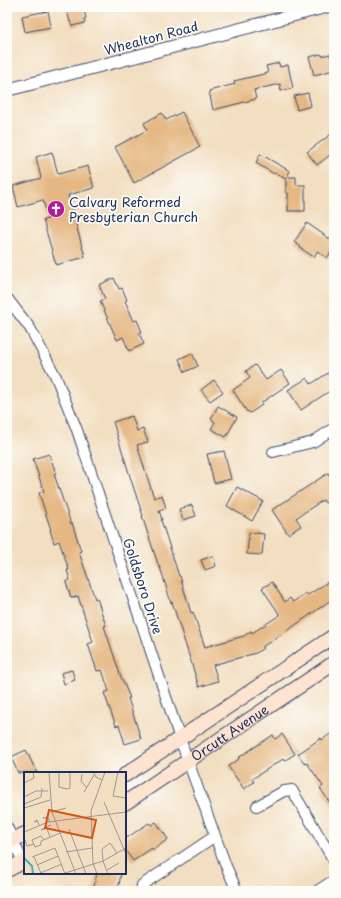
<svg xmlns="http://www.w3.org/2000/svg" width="341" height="898" viewBox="0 0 341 898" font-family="'Playpen Sans',sans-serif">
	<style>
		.building { fill: #e5b883 }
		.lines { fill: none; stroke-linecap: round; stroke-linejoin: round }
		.minor-casing { stroke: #3b496d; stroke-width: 12 }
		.tertiary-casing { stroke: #3b496d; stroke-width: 14 }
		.secondary-casing { stroke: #3b496d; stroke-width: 16 }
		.minor { stroke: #fff; stroke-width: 10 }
		.tertiary { stroke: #fff; stroke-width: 12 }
		.secondary { stroke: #fde4d1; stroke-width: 14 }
		.labels { text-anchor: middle; stroke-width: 3.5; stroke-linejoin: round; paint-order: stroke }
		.street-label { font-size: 13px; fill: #1b2f5e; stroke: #fdfcf7 }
		.poi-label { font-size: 13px; fill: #1b2f5e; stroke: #fdfcf7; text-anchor: start }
		.inset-river { fill: none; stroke: #42afc0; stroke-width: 2 }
		.inset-road { fill: none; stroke: #9c9899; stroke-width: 1 }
		.view { fill: #d45514; fill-opacity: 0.15; stroke: #d45514; stroke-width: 2 }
		.inset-edge { fill: none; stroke: #1b2f5e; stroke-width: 2 }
	</style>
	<rect width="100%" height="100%" fill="#fdfcf7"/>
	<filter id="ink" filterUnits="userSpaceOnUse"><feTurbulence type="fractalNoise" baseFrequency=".025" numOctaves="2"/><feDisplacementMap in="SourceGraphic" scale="8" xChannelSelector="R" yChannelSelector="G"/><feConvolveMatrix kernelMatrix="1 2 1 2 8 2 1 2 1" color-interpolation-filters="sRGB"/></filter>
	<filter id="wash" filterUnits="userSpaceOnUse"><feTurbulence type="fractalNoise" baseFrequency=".012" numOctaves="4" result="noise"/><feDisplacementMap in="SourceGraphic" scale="16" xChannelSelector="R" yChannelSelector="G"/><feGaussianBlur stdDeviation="0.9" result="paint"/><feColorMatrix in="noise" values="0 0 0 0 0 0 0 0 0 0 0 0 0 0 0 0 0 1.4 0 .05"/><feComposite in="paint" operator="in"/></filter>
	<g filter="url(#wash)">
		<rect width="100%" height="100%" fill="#f2dec0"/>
		<g id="blocks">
			<g class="building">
				<polygon points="66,7 83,7 86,18 84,19 85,23 72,26 71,22 70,22"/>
				<polygon points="48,11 51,27 25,32 22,16"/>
				<polygon points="321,54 322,56 330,54 334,70 314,75 309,57"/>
				<polygon points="279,63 280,67 288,65 293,88 281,91 280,84 254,90 256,99 213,110 209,91 235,84 234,81 268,73 266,66"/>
				<polygon points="308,93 311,106 297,110 294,96"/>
				<polygon points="182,112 200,147 134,183 115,147 147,130 144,123 162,113 166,120"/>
				<polygon points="334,132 334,152 317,165 307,152"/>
				<polygon points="52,152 58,174 88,166 94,188 68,195 85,257 56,265 43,220 48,219 43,200 18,207 13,186 41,178 36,157"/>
				<polygon points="260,154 290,171 287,177 296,177 296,185 305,185 305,211 288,211 288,193 286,193 286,179 275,173 274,174 256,163"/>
				<polygon points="307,223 334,242 334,248 327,258 317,251 314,257 300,248 301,247 294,242"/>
				<polygon points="114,278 119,289 122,288 127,300 125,301 134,321 137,320 142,332 139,333 144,344 129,351 123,337 117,340 100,301 105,299 99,285"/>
				<polygon points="192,353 198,366 185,372 179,359"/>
				<polygon points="255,365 266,380 281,370 290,383 261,403 262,405 250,413 248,411 247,412 233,390 250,378 246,371"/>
				<polygon points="334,369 334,388 301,410 288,390 307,378 311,384"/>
				<polygon points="214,380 223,392 210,401 201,390"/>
				<polygon points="218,406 237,417 226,437 211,429 215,422 211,419"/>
				<polygon points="132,416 137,431 143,429 148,442 137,445 154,498 162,495 166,508 159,511 162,519 161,520 179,576 180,576 191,613 193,612 205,647 244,636 251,631 252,633 280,615 262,588 272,582 285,602 290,598 293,602 306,593 308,595 334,578 334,598 294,626 262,647 263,648 256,653 213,665 218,681 199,687 172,602 171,603 160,567 159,567 142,516 143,516 134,489 113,422"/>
				<polygon points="224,451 231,479 214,483 207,454"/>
				<polygon points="49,454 56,473 54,474 71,524 72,523 81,551 79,552 95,599 97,598 106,626 104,626 121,677 125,686 130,698 128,698 141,739 125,744 119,725 116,726 104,693 109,691 102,670 97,671 88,644 93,642 78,596 71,598 66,582 70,580 67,570 69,570 59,541 54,543 50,530 51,530 39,493 44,492 33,459"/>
				<polygon points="328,473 334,482 334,498 325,503 323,500 296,518 301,526 288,534 272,510"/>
				<polygon points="237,487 263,501 252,521 227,506"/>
				<polygon points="192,505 196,516 183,520 179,509"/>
				<polygon points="249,532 264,534 262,555 247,554"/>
				<polygon points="213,556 216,566 205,570 201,560"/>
				<polygon points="72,670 75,680 64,684 61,673"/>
				<polygon points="334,731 334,809 320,788 323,786 307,763 305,764 298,754 321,738 322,740"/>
				<polygon points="282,734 295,754 284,761 283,759 252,779 254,782 244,789 228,766 239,759 238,758 273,735 275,739"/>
				<polygon points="26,750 37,773 18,773 11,757"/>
				<polygon points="156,822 168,839 153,850 152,848 133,861 125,850 125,839 149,823 151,825"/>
				<polygon points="97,873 121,873 118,891 93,891"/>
			</g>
		</g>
	</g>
	<g filter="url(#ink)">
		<use href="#blocks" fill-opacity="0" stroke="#3b496d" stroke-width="1"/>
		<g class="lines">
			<defs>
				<g id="minor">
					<polyline points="7,298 30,328 56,377 77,430 180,739 226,866 237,891"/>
					<polyline points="273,452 313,442 334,428"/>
					<polyline points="257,806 284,791 292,790 334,861"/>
					<polyline points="7,827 23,862"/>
					<polyline points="141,891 142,885 215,836"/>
					<polyline points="317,891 334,880"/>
				</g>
				<polyline id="tertiary" points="7,90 325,7"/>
				<g id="secondary">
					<polyline points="125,775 334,636"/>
					<path id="s1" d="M125,803L334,663"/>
					<polyline points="7,843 25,834"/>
					<polyline points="7,870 25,861"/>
				</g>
			</defs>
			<use href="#minor" class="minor-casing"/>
			<use href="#tertiary" class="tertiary-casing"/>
			<use href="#secondary" class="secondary-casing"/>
			<use href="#minor" class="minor"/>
			<use href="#tertiary" class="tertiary"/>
			<use href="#secondary" class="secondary"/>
		</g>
	</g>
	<defs>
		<symbol id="church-disc" viewBox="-11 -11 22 22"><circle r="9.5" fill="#b5179e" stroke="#fdfcf7"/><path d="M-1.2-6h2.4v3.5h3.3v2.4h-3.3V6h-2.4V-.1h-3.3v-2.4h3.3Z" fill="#fff"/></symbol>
	</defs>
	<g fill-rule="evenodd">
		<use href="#church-disc" x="46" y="199" width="20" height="20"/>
	</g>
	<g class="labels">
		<g class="street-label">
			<text transform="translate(151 38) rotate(-15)" y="5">Whealton Road</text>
			<text transform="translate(143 586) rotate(72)" y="5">Goldsboro Drive</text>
			<text dy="5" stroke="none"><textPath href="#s1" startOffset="126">Orcutt Avenue</textPath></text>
		</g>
		<g class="poi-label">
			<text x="69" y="207">Calvary Reformed<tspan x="69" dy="15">Presbyterian Church</tspan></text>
		</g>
	</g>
	<g transform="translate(24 772)">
		<rect width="102" height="102" fill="#f2dec0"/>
		<path class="inset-river" d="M0,86L8,94L9,102"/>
		<path class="inset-road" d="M25,0L28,40L52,102M35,0V15L43,17L46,16V0M69,0L72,5L78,8M94,0L89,24L102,26M58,2L57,9L63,16M0,11L10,6L9,0M60,20L70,3M0,25L12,19H24M80,30L102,82M0,32L17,25L18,16M0,36L26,28M27,40L42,36M23,45L19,46H24L26,50M14,49L10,50L13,48L15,53M21,51L26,65M21,57L17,58L27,53M45,57L62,102M0,60L24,50L102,40M0,65L3,74L10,72M20,68L17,64L8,68L11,75L17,73V69L36,61M42,80L68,76M8,85L31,76L41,102M10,85L17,101M13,93L34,84M83,98L95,91M14,102L38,92M38,102L79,89L102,76M73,102L69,91L67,39L81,0M84,102L79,89L78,77L86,71L93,81"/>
		<path class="view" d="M25,38L72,48L68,66L21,56Z"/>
		<rect width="102" height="102" class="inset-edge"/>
	</g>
	<rect width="341" height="898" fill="none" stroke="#fdfcf7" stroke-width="24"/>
</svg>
